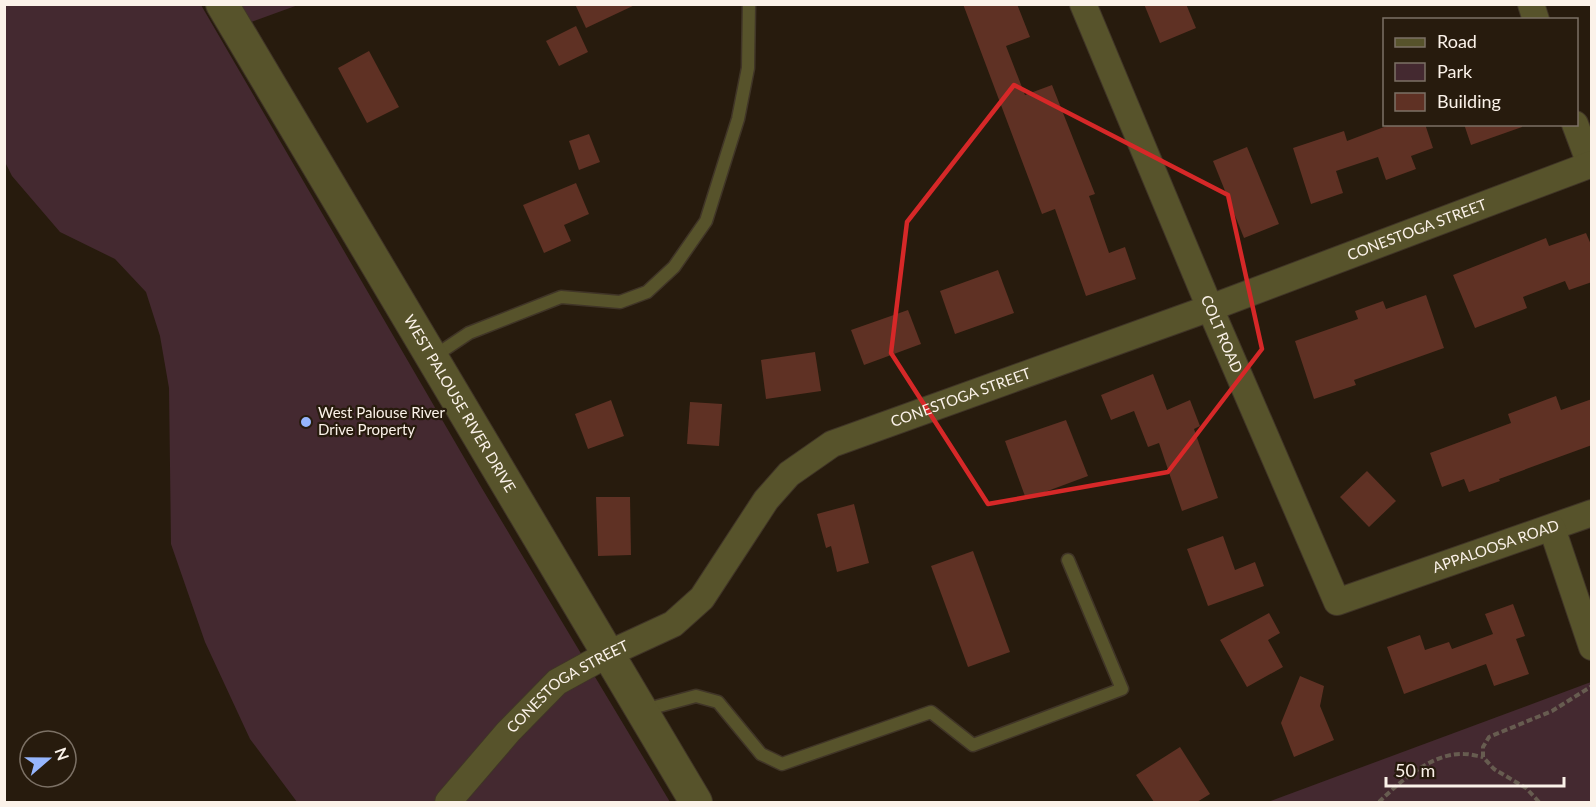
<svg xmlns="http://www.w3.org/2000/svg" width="1596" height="807" viewBox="0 0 1596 807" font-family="Lato,sans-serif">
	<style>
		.green { fill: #442930 }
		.building { fill: #5f3124 }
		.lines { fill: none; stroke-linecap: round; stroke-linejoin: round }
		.service-casing { stroke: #403527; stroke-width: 15 }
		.minor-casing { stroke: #403527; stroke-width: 28 }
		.tertiary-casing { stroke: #403527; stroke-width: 34 }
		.path { stroke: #675c50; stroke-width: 4; stroke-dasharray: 6 3; stroke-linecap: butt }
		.service { stroke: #57532b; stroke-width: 12 }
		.minor { stroke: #57532b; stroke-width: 26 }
		.tertiary { stroke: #57532b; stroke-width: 32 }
		.marked { fill: none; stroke: #d62828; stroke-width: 4.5; stroke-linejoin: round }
		.poi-dot { fill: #96b6fd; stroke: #271b0d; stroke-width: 2 }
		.labels { text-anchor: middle; stroke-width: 4.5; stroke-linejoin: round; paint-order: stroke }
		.street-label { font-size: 15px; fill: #fbf2e9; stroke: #271b0d }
		.poi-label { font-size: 15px; fill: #fbf2e9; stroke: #271b0d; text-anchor: start }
	</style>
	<rect width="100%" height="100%" fill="#271b0d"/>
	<g class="green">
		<polygon points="4,5 201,5 480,485 670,802 297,802 250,739 205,642 171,544 169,388 160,336 146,292 115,259 60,232 12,176 5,162"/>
		<polygon points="222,5 298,5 235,28"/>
		<polygon points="1591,682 1591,802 1268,802"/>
	</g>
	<g class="building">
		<polygon points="575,4 637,4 586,28"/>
		<polygon points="963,4 1017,4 1030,37 1006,46 1025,95 1052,85 1095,194 1089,196 1109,253 1125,247 1136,279 1086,296 1055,209 1042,214"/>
		<polygon points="1144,4 1186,4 1196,28 1160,43"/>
		<polygon points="576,26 588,52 559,66 546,41"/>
		<polygon points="369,51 399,107 367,123 338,68"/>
		<polygon points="1392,124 1425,124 1433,148 1411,156 1416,169 1386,180 1378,157 1336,171 1343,193 1311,204 1293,148 1344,131 1347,141"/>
		<polygon points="1464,124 1522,124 1522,127 1471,145"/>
		<polygon points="589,134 600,162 579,170 569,141"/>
		<polygon points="1247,147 1279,224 1244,238 1213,161"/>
		<polygon points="576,183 589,214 564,225 571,241 544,253 523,205"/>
		<polygon points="1586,233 1592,247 1592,282 1569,290 1565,281 1523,297 1527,308 1475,328 1453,275 1546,238 1549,246"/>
		<polygon points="998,270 1014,313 955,334 940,291"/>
		<polygon points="1426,295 1444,348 1354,380 1356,385 1314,399 1295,341 1358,319 1355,311 1383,301 1386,309"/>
		<polygon points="908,310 921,344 864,365 851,330"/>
		<polygon points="815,352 821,391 766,399 761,360"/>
		<polygon points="1153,374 1167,410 1190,400 1200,426 1194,429 1218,498 1182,511 1159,443 1148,447 1134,411 1111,420 1101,395"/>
		<polygon points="1556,396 1561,410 1592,399 1592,445 1499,479 1500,481 1469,492 1464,479 1442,487 1430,453 1511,423 1508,414"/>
		<polygon points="611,400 624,436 588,449 575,414"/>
		<polygon points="690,402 722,404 719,446 687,444"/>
		<polygon points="1066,420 1088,476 1026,499 1005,441"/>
		<polygon points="1367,471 1396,501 1369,527 1340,497"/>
		<polygon points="596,497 630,497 631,555 598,556"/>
		<polygon points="854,504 869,563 837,572 831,546 826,548 817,514"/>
		<polygon points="1223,536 1235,570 1255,562 1264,586 1208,606 1187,549"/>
		<polygon points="973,551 1010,652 968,667 931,566"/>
		<polygon points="1513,604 1525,636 1516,639 1529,674 1494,686 1486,664 1404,694 1387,647 1420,635 1425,650 1449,642 1452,649 1493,634 1485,614"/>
		<polygon points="1269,613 1280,633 1268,640 1283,667 1247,687 1220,640"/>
		<polygon points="1300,676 1324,686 1320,706 1334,740 1294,757 1281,723"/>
		<polygon points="1180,747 1210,794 1197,802 1154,802 1136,775"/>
	</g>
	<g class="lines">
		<defs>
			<g id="service">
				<polyline points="433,357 469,333 561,297 620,302 647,292 674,267 706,221 738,119 748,68 749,4"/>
				<polyline points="644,710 696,696 718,702 761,754 782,764 931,712 973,745 1122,689 1068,560"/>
			</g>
			<g id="minor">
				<path id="s1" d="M1083,4L1210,308L1337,602L1592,513"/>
				<polyline points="1531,4 1536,20"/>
				<polyline points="1575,124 1590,164"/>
				<polyline points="1552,528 1592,647"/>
				<path id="s2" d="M448,802L508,732L557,682L608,654L673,624L702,598L766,500L789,474L832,444L1210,308L1592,164"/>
			</g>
			<g id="tertiary">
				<path id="s3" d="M222,4L696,802"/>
			</g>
		</defs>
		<use href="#service" class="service-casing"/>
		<use href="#minor" class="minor-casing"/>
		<use href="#tertiary" class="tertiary-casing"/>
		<g class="path">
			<path d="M1379,802C1401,781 1431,753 1464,754C1470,754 1477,756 1483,757"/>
			<polyline points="1539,802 1526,788 1494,769 1483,757 1483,747 1489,737 1552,711 1592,686"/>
		</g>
		<use href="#service" class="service"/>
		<use href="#minor" class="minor"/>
		<use href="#tertiary" class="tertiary"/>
	</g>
	<path class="marked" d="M1014,85L1228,195L1262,349L1168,472L988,504L891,353L907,222Z"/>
	<circle class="poi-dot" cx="306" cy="422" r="6"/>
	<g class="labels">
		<g class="street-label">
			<text dy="5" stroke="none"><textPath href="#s2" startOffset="1158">CONESTOGA STREET</textPath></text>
			<text dy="5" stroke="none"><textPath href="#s1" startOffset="358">COLT ROAD</textPath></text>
			<text dy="5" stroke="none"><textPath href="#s2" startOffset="672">CONESTOGA STREET</textPath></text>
			<text dy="5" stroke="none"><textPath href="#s3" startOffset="465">WEST PALOUSE RIVER DRIVE</textPath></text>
			<text dy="5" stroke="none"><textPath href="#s1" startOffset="818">APPALOOSA ROAD</textPath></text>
			<text dy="5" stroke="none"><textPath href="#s2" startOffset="168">CONESTOGA STREET</textPath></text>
		</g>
		<g class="poi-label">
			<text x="318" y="418">West Palouse River<tspan x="318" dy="17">Drive Property</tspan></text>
		</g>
	</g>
	<rect width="1596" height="807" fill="none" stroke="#fbf2e9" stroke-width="12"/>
	<rect x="1383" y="18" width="195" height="108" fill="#271b0d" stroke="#7c7165" stroke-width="1.5"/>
	<rect x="1395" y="38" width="30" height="9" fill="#57532b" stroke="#7c7165" stroke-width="1.5"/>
	<text x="1437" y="48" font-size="18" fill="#fbf2e9">Road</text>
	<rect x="1395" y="63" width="30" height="18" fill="#442930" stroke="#7c7165" stroke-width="1.5"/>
	<text x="1437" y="78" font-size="18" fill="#fbf2e9">Park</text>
	<rect x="1395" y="93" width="30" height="18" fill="#5f3124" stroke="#7c7165" stroke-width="1.5"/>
	<text x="1437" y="108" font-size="18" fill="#fbf2e9">Building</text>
	<g transform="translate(48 759) rotate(70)"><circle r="28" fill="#271b0d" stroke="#7c7165" stroke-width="1.5"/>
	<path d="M0-4.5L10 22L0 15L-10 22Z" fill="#96b6fd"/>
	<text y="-9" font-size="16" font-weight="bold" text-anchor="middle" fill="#fbf2e9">N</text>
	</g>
	<path d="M1386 777v9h178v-9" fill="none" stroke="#fbf2e9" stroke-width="3"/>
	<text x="1395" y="777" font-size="18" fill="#fbf2e9" stroke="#271b0d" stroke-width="4.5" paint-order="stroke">50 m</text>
</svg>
